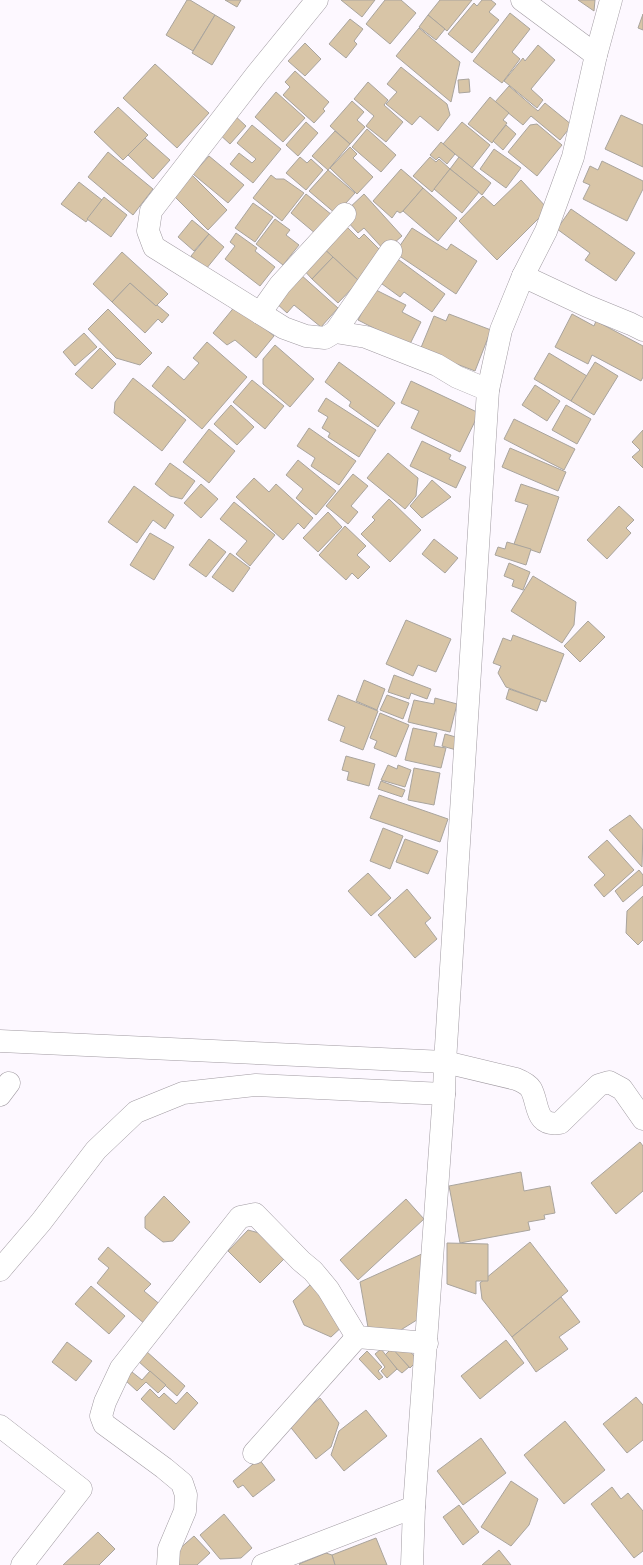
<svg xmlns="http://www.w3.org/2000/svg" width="643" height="1565" viewBox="0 0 643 1565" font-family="'IBM Plex Sans',sans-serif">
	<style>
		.building { fill: #d8c5a7; stroke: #a9a49d }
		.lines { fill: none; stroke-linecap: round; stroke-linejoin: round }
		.minor-casing { stroke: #a19ba2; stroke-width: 23 }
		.minor { stroke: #fff; stroke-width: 22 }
	</style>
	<rect width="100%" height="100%" fill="#fdf8ff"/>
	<g class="building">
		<polygon points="187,0 190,0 215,15 193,51 166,35"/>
		<polygon points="225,0 241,0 237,7"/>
		<polygon points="341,0 375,0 362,17"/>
		<polygon points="385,0 401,0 416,13 390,44 366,24"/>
		<polygon points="440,0 472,0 447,31 428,15"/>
		<polygon points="482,0 491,0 496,4 489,12 499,20 472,53 448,34 474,3 477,6"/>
		<polygon points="578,0 595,0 594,11"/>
		<polygon points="510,13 530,29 512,52 520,59 502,83 473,61"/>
		<polygon points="643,14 643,30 638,28"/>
		<polygon points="215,15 235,27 212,65 192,53"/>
		<polygon points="428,15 445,29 436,40 419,27"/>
		<polygon points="350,19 363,29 354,41 357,44 346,58 329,44"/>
		<polygon points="419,28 460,62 451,102 396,56"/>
		<polygon points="305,43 321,59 305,76 288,61"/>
		<polygon points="538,45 555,60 531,89 543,100 537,108 504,81 523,58 525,61"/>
		<polygon points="155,64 209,113 177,148 123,98"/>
		<polygon points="401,67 447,104 450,115 438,131 420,116 412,125 386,104 397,92 387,84"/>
		<polygon points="295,71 329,102 323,109 325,111 314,123 283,95 290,87 285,82"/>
		<polygon points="469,79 470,92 459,93 458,80"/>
		<polygon points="368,82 388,100 384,105 403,122 386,142 366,126 374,116 354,99"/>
		<polygon points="509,86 538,111 545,103 572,125 560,140 531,116 523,125 495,102"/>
		<polygon points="276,92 305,118 283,142 255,117"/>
		<polygon points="490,97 509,113 503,120 507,123 492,143 468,124"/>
		<polygon points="352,101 364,112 357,120 365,127 350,144 330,126"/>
		<polygon points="118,107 148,135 123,160 94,132"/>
		<polygon points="233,114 246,126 230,144 217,132"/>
		<polygon points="621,115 643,125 643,167 605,149"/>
		<polygon points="306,122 318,133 298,156 286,145"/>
		<polygon points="462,122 490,145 472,168 443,144"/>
		<polygon points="537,124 562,145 537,176 508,152 530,125"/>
		<polygon points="252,125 281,149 253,183 230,164 239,153 252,163 256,159 237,143"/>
		<polygon points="506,125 516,134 503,150 493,141"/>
		<polygon points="367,129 396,155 381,172 352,147"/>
		<polygon points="335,131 350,144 328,170 312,156"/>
		<polygon points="145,138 170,160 153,179 128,155"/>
		<polygon points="441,142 455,154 447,164 439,157 436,160 430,155"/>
		<polygon points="350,147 357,154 353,158 373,177 357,194 330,168"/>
		<polygon points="494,149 521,168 506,188 480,169"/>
		<polygon points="108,152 153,189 133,215 88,177"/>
		<polygon points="209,156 244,185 228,203 193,174"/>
		<polygon points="300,157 307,163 311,159 323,170 306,190 286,173"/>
		<polygon points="430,157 436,162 439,159 450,169 432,192 413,176"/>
		<polygon points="459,157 491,183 482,195 450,169"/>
		<polygon points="602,161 643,181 643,189 627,221 583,199 590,185 583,182 590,166 598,170"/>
		<polygon points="401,169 423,188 403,211 400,213 397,211 392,218 373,201"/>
		<polygon points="450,169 479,192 462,213 434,189"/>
		<polygon points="328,170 355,193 336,214 309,191"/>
		<polygon points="191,174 227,210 208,230 172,194"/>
		<polygon points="271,175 276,179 284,179 304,193 282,221 253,198"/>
		<polygon points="521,180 548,209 497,260 459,221 483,196 494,206"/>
		<polygon points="79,182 102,200 86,222 61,204"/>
		<polygon points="423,188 457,218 438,241 403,211"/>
		<polygon points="306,194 332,215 316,234 291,213"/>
		<polygon points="364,194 402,236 385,251 364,228 358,233 346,220 346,211"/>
		<polygon points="104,197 127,215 111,237 87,219"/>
		<polygon points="253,203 273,217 255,242 235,228"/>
		<polygon points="571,209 635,253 616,281 585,260 590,253 557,229"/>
		<polygon points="275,219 290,230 286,235 299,245 283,265 256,244"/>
		<polygon points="192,220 209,234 194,251 178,237"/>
		<polygon points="343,223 359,239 364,234 384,254 359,281 321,246"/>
		<polygon points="412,228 447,250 451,244 477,261 456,294 395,253"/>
		<polygon points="236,233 257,248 255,251 275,267 260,286 225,259 235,246 230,242"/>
		<polygon points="209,234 224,247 206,269 191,256"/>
		<polygon points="321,246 333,257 312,279 301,267"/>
		<polygon points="122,252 168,294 156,306 130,283 112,302 93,284"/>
		<polygon points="333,257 359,281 338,303 312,279"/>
		<polygon points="395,257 445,294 432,312 404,292 400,297 378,281"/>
		<polygon points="300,274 338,308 321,327 294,305 287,313 275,302"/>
		<polygon points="130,283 156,306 157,305 169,315 162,323 158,319 145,333 112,302"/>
		<polygon points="374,289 406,305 402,312 421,322 409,346 358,320"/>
		<polygon points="236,305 274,336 256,358 235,340 227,345 213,333"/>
		<polygon points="108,309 152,353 140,365 116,358 88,329"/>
		<polygon points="449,314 491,330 475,371 420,350 434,316 446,321"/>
		<polygon points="572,314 594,326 596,321 643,346 643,377 641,381 592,355 588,364 555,347"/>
		<polygon points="84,333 97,347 75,366 63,352"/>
		<polygon points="207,342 247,377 202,429 152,386 168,366 184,380 199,363 193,358"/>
		<polygon points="275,345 314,379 290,407 263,384 263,359"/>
		<polygon points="100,348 116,364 92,389 75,374"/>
		<polygon points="549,353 587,376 571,401 534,379"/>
		<polygon points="339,362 395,403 378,427 349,406 351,402 325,382"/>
		<polygon points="595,362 618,376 594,415 571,401"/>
		<polygon points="133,378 186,420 162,451 114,413 115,402"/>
		<polygon points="252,380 284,406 265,429 233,402"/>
		<polygon points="411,381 479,413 460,452 411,428 419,411 401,403"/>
		<polygon points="535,385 560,401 547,421 522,405"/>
		<polygon points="326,398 376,430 359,457 328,437 330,433 322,428 328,417 318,411"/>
		<polygon points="231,405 254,427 237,445 214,424"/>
		<polygon points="566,405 591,419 577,444 552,430"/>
		<polygon points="514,419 575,449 564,470 504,439"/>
		<polygon points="309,428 356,461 339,485 311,466 315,458 297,446"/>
		<polygon points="209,429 235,451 209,483 183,462"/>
		<polygon points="643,430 643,468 632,457 640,450 632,442"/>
		<polygon points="422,441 451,455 449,459 466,467 456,488 410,466"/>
		<polygon points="510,448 566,472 558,491 502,467"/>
		<polygon points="388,453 418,478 416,496 405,509 367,478"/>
		<polygon points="298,460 336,491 316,515 296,498 303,489 286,475"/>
		<polygon points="170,463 195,481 182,499 170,496 155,484"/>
		<polygon points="353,474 368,486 351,506 358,512 348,524 326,506"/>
		<polygon points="254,478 269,492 276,484 313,518 304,529 298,523 283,540 236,497"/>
		<polygon points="432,480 451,497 422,518 410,506"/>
		<polygon points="201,484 218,499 201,518 184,503"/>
		<polygon points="521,484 559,497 540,553 514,544 528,505 515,501"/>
		<polygon points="134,486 174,515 165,529 153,520 137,543 108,522"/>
		<polygon points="389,499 421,530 390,562 361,534 375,520 372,517"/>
		<polygon points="234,502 275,535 250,566 236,554 247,541 220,519"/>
		<polygon points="619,506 634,520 626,528 631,533 607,559 587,540"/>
		<polygon points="328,512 342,527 318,552 303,538"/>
		<polygon points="345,526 366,546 357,555 370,567 358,579 352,573 346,580 319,555"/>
		<polygon points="150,533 174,547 154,580 130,565"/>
		<polygon points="209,539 226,552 206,577 189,565"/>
		<polygon points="434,539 458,558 445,573 422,554"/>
		<polygon points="507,542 531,549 526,565 495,555 498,547 505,549"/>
		<polygon points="230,553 250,568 233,592 212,577"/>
		<polygon points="509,563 530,572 523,590 512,586 514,580 504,576"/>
		<polygon points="533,576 576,602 574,625 562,643 511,611"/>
		<polygon points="406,620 451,639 436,672 418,665 413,676 386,664"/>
		<polygon points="588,621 605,637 580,662 564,646"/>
		<polygon points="513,635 564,654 546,702 506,687 498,673 501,666 493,663 503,638 511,641"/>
		<polygon points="394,675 431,689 427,699 411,693 409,699 388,692"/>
		<polygon points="364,680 385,689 377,710 356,701"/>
		<polygon points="509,689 541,700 537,711 506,699"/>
		<polygon points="338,695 378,711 363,750 340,741 345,727 328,720"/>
		<polygon points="387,695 409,703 403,719 380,710"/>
		<polygon points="435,698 457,704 450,732 408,722 414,700 434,704"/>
		<polygon points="380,713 409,725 396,757 374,748 377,741 370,738"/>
		<polygon points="413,728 437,733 434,746 446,748 441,768 405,760"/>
		<polygon points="445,734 463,739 460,751 442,746"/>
		<polygon points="346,756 375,764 369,786 347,780 349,772 342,770"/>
		<polygon points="388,765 397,769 398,765 411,770 405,787 381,780"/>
		<polygon points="414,768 440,773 434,805 408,800"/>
		<polygon points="381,781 405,790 402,797 378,789"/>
		<polygon points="379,795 448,819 440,842 370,818"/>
		<polygon points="630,815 643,830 642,867 609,830"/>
		<polygon points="383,828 403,836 390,869 370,861"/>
		<polygon points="405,839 438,851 428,874 396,862"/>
		<polygon points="607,840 634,870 604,897 594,885 605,875 588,857"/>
		<polygon points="639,870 643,875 643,885 623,902 615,891"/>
		<polygon points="368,873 391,898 371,916 348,891"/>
		<polygon points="407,889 431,918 425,923 437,939 415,958 378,915"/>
		<polygon points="643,896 643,940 638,945 626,933 627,911"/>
		<polygon points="640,1142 643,1146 643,1191 616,1214 591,1183"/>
		<polygon points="521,1172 524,1191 550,1186 555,1213 544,1215 545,1219 528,1222 530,1230 460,1243 449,1186"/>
		<polygon points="164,1196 190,1222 173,1241 163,1242 145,1228 145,1217"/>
		<polygon points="406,1199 424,1219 358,1280 340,1260"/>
		<polygon points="248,1230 263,1234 286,1257 260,1283 228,1251"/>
		<polygon points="530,1242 568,1291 512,1337 482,1299 480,1283"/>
		<polygon points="447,1243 488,1244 488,1281 476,1281 476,1294 447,1284"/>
		<polygon points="108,1247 151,1284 144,1291 162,1306 146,1325 97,1283 109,1268 98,1259"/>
		<polygon points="424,1253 420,1318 391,1336 369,1333 360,1282"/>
		<polygon points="310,1285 347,1322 331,1337 304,1325 293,1301"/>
		<polygon points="91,1286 125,1316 109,1334 75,1304"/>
		<polygon points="561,1297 580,1322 559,1337 568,1349 536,1372 512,1337"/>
		<polygon points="506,1340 524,1363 480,1399 461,1376"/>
		<polygon points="67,1342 92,1361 76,1381 52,1362"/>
		<polygon points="403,1344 418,1360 410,1368 395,1352"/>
		<polygon points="392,1348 409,1367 402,1373 397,1369 385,1355"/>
		<polygon points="381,1349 397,1369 387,1378 381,1371 385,1367 375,1354"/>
		<polygon points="146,1351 185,1386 177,1396 138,1361"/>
		<polygon points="367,1351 382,1367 378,1371 383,1377 379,1380 359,1359"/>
		<polygon points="150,1371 166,1385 158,1393 146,1382 137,1391 125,1380 132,1372 142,1380"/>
		<polygon points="150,1389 159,1398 164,1393 176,1404 187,1392 198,1403 174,1430 141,1399"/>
		<polygon points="636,1397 643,1405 643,1440 627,1453 603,1424"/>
		<polygon points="320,1398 339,1423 331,1447 316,1459 288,1424"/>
		<polygon points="366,1410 387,1436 344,1471 331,1455 339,1431"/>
		<polygon points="565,1421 605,1470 564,1504 524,1455"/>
		<polygon points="481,1438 506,1473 463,1505 437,1471"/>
		<polygon points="259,1459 275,1480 253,1497 243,1485 238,1488 233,1481"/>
		<polygon points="511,1481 538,1499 529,1525 511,1546 481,1527"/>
		<polygon points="612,1487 621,1499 628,1493 643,1511 643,1551 634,1558 591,1504"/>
		<polygon points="459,1505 479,1532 463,1545 443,1517"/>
		<polygon points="224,1514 252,1548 241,1558 220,1559 200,1535"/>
		<polygon points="98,1532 115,1549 99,1565 63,1565"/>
		<polygon points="194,1536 210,1553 197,1565 175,1565 169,1558"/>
		<polygon points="376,1538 387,1565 335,1565 332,1555"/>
		<polygon points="499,1550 511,1565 482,1565"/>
		<polygon points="326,1553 332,1555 335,1565 300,1565 299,1564"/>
	</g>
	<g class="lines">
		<defs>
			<g id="minor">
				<polyline points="317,0 256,75 151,211 148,231 154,247 284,328 306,336 325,338 335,332 366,337 437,365 457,377 488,390"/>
				<polyline points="522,0 596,55"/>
				<polyline points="523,276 587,306 631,324 643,330"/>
				<polyline points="260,313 280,285 345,214"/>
				<polyline points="335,332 391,251"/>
				<path d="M0,1041L445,1062L516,1079C521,1081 528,1084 531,1089C539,1103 534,1127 560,1123L599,1085L609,1082L622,1089L643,1119"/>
				<polyline points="0,1095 9,1083"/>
				<polyline points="0,1270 41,1222 96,1150 136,1112 183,1093 256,1085 444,1094"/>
				<polyline points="0,1426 81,1489 22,1565"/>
				<polyline points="254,1453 357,1337"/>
				<polyline points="168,1565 169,1549 185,1511 186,1495 182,1483 164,1468 104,1424 101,1416 105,1402 121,1368 240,1217 255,1214 301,1261 313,1271 328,1289 357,1337 427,1343"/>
				<polyline points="263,1565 414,1507"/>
				<polyline points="412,1565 414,1507 444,1094 445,1062 488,390 501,330 523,276 546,231 573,157 596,55 611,0"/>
			</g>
		</defs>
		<use href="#minor" class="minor-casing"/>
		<use href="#minor" class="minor"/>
	</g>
</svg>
